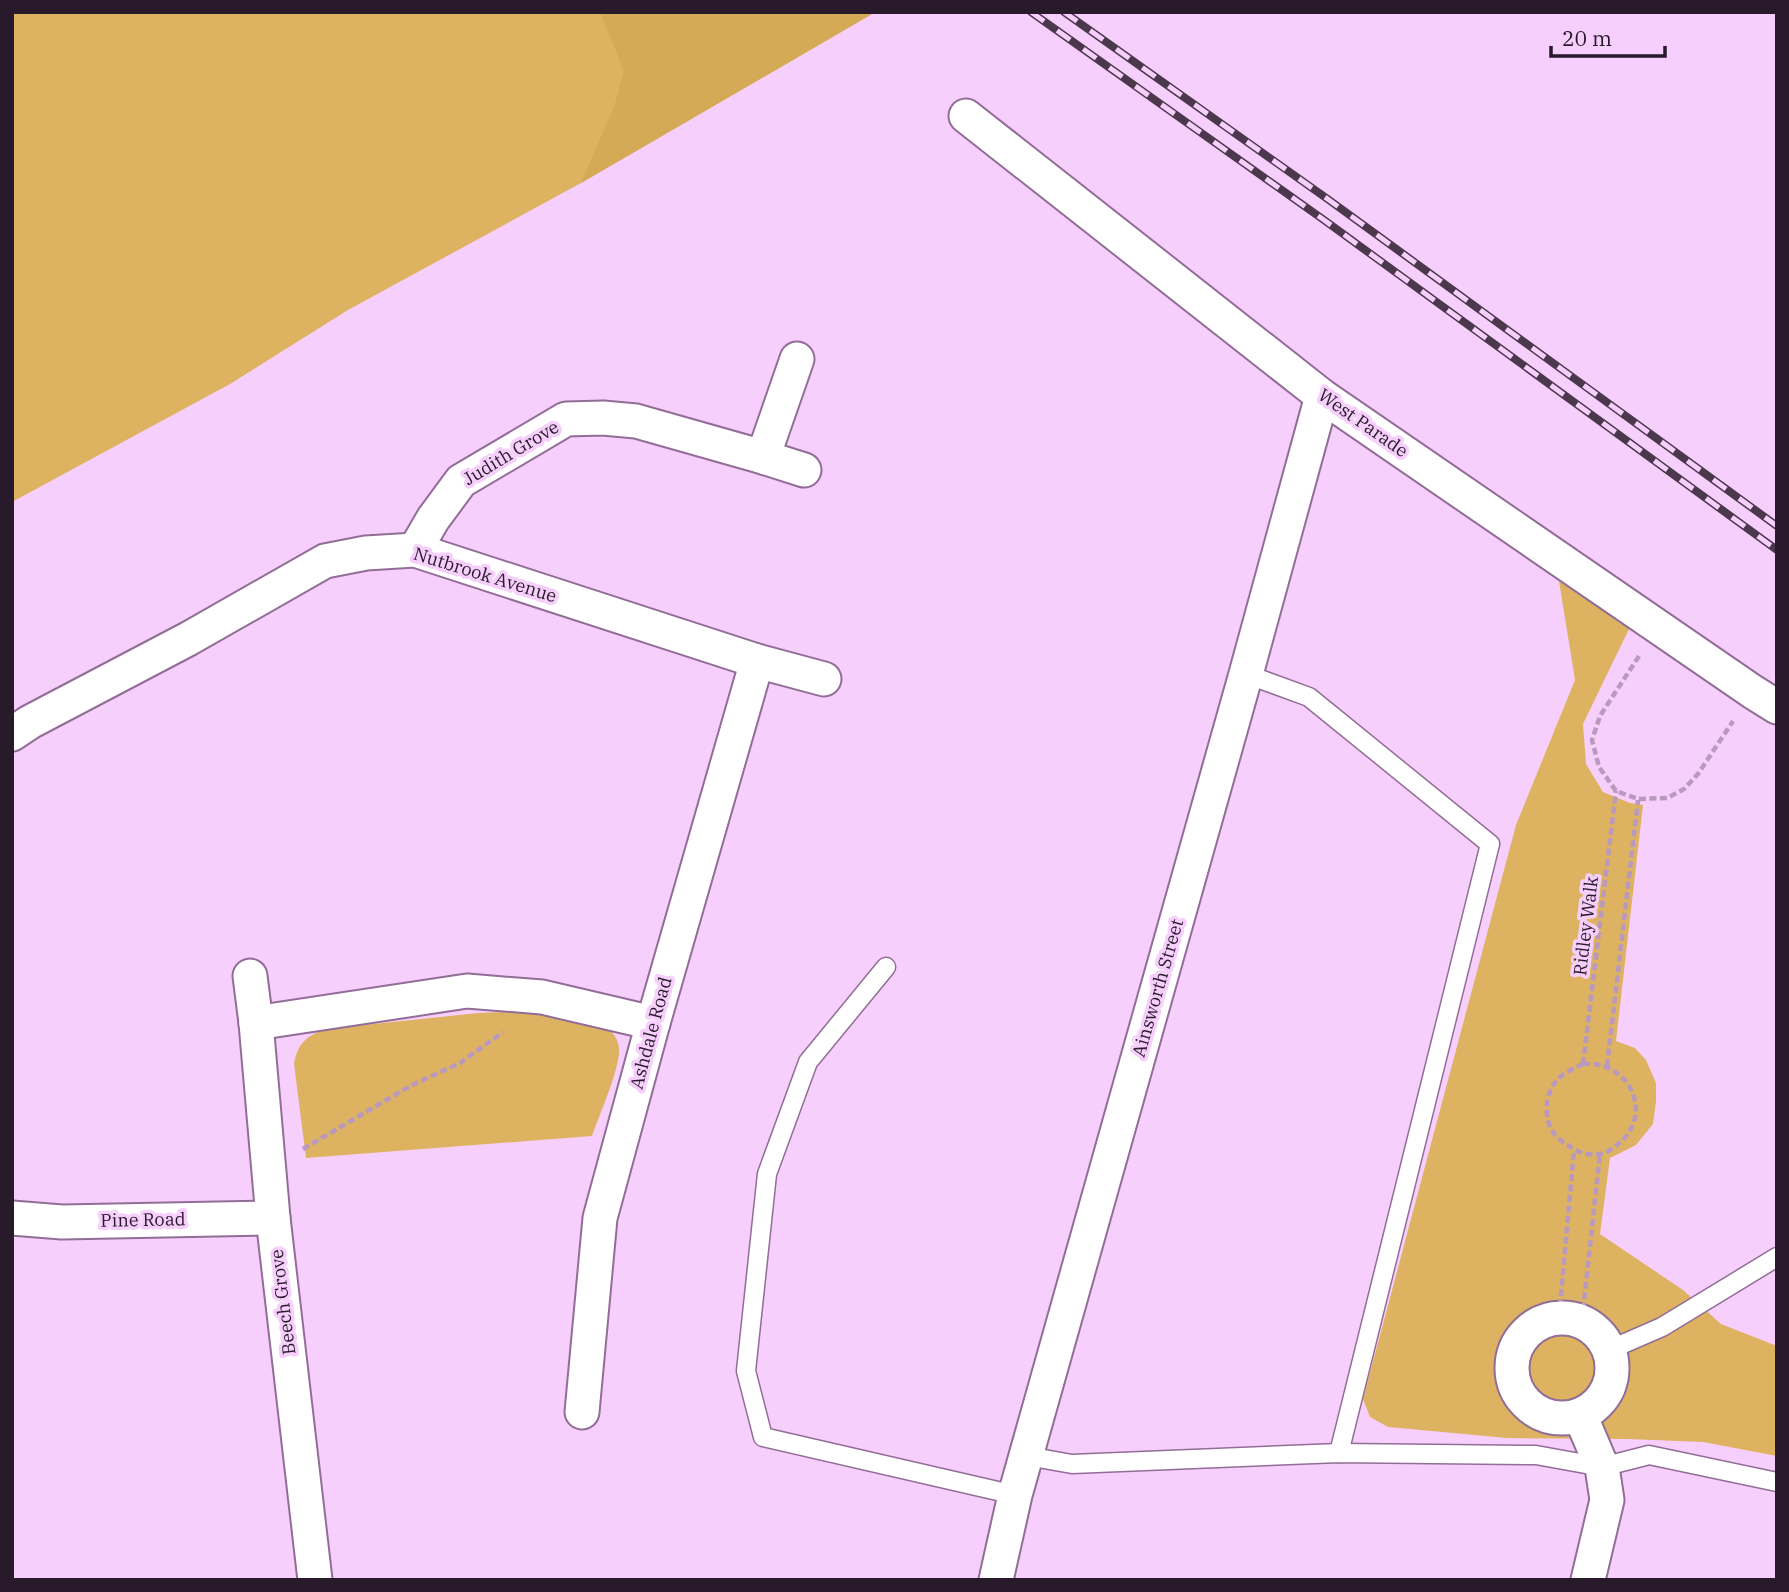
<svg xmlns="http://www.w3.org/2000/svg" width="1789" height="1592" viewBox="0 0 1789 1592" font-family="'IBM Plex Serif',serif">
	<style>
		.green { fill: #ddb361 }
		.forest { fill: #d5aa57 }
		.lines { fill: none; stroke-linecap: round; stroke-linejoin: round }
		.service-casing { stroke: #926d97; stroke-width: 21 }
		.minor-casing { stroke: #926d97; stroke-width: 37 }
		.path { stroke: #b999bd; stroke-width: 4.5; stroke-dasharray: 7 3.5; stroke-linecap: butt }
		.service { stroke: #fff; stroke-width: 18 }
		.minor { stroke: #fff; stroke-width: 33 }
		.rail-casing { stroke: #4b384d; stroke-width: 8 }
		.rail { stroke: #f7cffc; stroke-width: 5; stroke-dasharray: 16; stroke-linecap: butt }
		.labels { text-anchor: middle; stroke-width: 7; stroke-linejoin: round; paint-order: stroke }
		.street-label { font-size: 18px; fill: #291a2b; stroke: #f7cffc }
	</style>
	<rect width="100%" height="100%" fill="#f7cffc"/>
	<g class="green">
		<polygon points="12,12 869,12 872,14 581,183 348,310 230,384 12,502"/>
		<polygon points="1558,575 1630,627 1583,724 1586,764 1603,792 1630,803 1643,805 1616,1041 1635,1048 1646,1060 1656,1083 1656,1101 1653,1124 1636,1145 1610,1158 1600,1234 1683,1290 1721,1324 1777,1346 1777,1456 1703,1442 1628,1439 1507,1438 1388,1427 1370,1417 1363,1399 1516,825 1575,680"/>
		<path d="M526,1011C545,1013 573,1014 590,1019C603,1023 618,1033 619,1048C621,1066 599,1116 592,1136L306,1158L294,1064C298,1042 307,1036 326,1029L478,1013Z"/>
	</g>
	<polygon class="forest" points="600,12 869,12 872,14 581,183 614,107 624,71"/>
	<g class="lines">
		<defs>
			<g id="service">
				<polyline points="1246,674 1309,697 1490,844 1339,1453"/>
				<polyline points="886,967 808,1062 767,1174 746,1371 763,1437 1015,1495"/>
				<polyline points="1609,1350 1662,1327 1777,1257"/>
				<polyline points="1027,1456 1072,1464 1339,1453 1536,1455 1602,1467 1649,1455 1777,1482"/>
			</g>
			<g id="minor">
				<polyline points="966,116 1322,396 1753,692 1777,707"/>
				<polyline points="763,457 797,359"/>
				<polyline points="415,550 433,519 461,481 566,419 603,418 636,421 763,457 804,470"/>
				<polyline points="12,734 30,722 188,639 325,561 366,553 415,550 757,661 824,679"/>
				<polyline points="250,976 256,1023 273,1218 315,1580"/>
				<polyline points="256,1023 467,991 542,997 653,1023"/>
				<polyline points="12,1218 62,1222 273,1218"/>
				<circle cx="1562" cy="1368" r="50"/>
				<polyline points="582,1412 600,1218 653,1023 757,661"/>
				<polyline points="1580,1415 1602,1467 1607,1500 1588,1580"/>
				<polyline points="996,1580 1015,1495 1246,674 1322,396"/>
			</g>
		</defs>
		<use href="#service" class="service-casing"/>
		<use href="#minor" class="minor-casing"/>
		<g class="path">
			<polyline points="1639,656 1600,716 1592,740 1599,767 1616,791 1638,799 1667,798 1684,789 1698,774 1733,721"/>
			<path d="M1583,1064C1630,1060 1655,1115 1618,1144C1613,1148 1606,1154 1599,1154C1589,1156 1576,1152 1569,1146C1565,1143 1559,1140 1556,1136C1542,1120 1544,1091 1560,1077C1567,1071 1575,1068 1583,1064Z"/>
			<polyline points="1583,1064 1616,791"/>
			<polyline points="1607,1066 1638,800"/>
			<polyline points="303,1149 410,1086 460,1063 503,1032"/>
			<polyline points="1559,1317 1574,1150"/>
			<polyline points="1582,1320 1600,1154"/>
		</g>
		<use href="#service" class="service"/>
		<use href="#minor" class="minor"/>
		<defs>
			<g id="rail">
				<polyline points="1031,12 1324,220 1777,550"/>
				<polyline points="1064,12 1329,200 1777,526"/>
			</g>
		</defs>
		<use href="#rail" class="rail-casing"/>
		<use href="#rail" class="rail"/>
	</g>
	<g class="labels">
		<g class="street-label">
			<text transform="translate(1363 423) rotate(35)" y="6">West Parade</text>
			<text transform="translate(511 453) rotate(-31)" y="6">Judith Grove</text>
			<text transform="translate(485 575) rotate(17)" y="6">Nutbrook Avenue</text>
			<text transform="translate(1586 926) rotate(-83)" y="6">Ridley Walk</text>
			<text transform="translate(1158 988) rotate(-74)" y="6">Ainsworth Street</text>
			<text transform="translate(651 1033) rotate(-75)" y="6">Ashdale Road</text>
			<text transform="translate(143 1220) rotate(-1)" y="6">Pine Road</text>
			<text transform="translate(283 1302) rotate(-97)" y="6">Beech Grove</text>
		</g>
	</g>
	<rect width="1789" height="1592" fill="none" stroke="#291a2b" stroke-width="28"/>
	<path d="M1551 46v10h114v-10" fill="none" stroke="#291a2b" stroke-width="3.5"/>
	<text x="1562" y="46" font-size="21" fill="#291a2b" stroke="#f7cffc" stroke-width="5" paint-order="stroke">20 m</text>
</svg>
